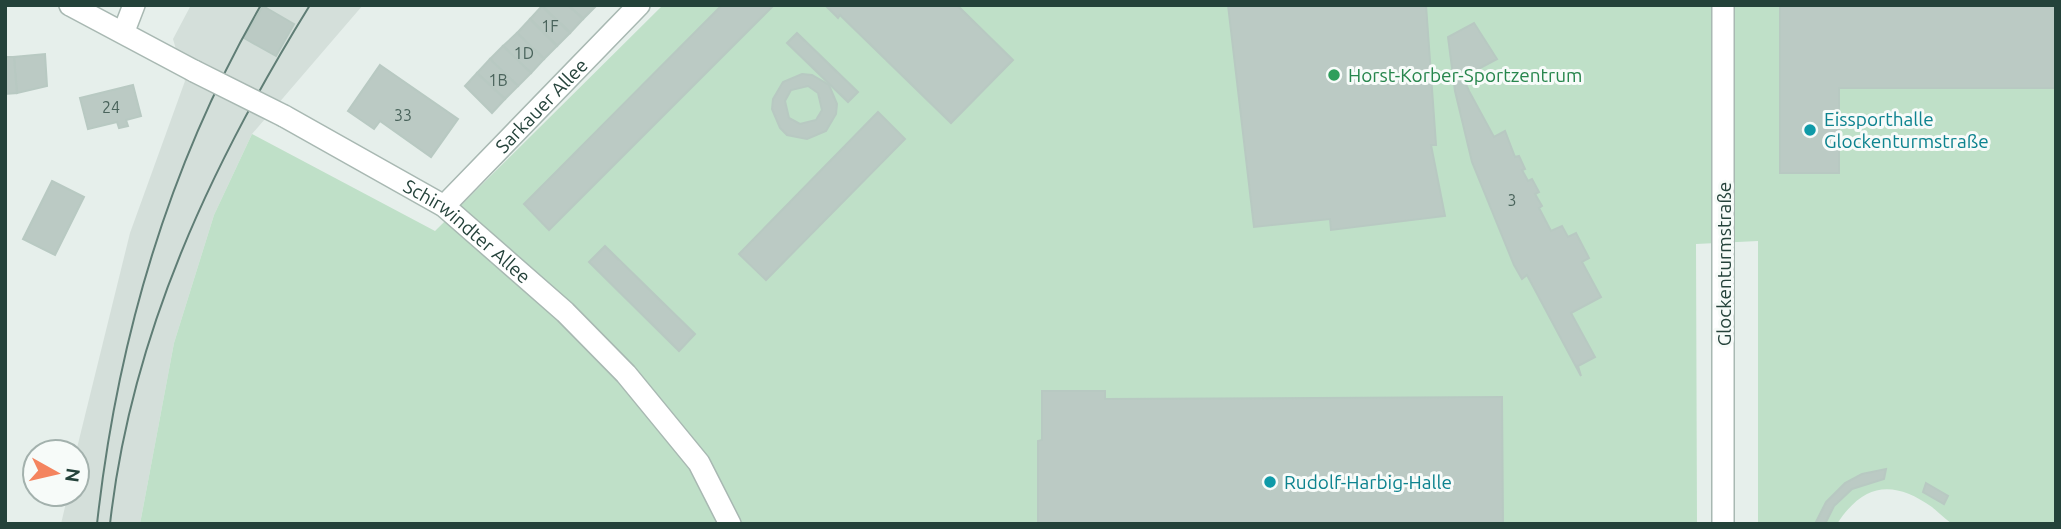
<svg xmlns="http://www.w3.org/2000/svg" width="2061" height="529" viewBox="0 0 2061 529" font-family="Ubuntu,sans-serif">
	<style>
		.built { fill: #d4dfda }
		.green { fill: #bfe0c8 }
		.building { fill: #bbcac4; stroke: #b8c9c2; stroke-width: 2; fill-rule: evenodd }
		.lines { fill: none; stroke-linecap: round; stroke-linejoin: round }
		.minor-casing { stroke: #a8b8b2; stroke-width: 24 }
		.minor { stroke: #fff; stroke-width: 21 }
		.tram { stroke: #5f7d75; stroke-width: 2 }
		.minor-bridge-casing { stroke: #a8b8b2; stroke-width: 24; stroke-linecap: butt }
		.minor-bridge { stroke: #fff; stroke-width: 21 }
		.leisure-dot { fill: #2e9e5b; stroke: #f7fbf9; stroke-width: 2.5 }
		.culture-dot { fill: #0f9aa8; stroke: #f7fbf9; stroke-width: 2.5 }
		.labels { text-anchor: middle; stroke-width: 6; stroke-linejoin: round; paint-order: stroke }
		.number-label { font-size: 16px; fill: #4a645c }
		.leisure-label { font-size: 19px; fill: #27864d; stroke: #f7fbf9; text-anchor: start }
		.street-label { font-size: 19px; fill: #24423a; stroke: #f7fbf9 }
		.culture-label { font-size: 19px; fill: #0d838f; stroke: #f7fbf9; text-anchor: start }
	</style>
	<rect width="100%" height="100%" fill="#e6efeb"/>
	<polygon class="built" points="191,5 363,5 252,134 214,215 174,343 140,524 61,524 68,494 77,494 76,452 130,233 185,81 173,39"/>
	<path class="green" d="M663,5H2056V524C2040,524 1962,528 1953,524C1947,521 1938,512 1932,507C1894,480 1864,482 1837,524H1758V241L1696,244L1697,524H140L174,343L214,215L252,134L435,231Z"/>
	<g class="building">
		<polygon points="568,5 595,5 596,6 583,19"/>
		<polygon points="568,5 583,19 570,33 542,6"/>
		<polygon points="722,5 773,6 549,230 524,204"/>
		<polygon points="825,5 957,5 1013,60 951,123 840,15 838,18"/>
		<polygon points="1228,5 1426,5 1436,145 1431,145 1445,216 1331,230 1330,219 1254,227"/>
		<polygon points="1780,5 2056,5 2056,88 1839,88 1839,173 1780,173"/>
		<polygon points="263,6 294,24 276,56 244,38"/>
		<polygon points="542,6 570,33 557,46 530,19"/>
		<polygon points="530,19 557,46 544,59 517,33"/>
		<polygon points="1474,23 1497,59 1463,77 1469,91 1494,137 1505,131 1515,157 1519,156 1525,169 1522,170 1528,181 1532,179 1539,192 1535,194 1542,206 1539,208 1551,231 1562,226 1568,237 1576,233 1589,258 1582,262 1601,297 1571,313 1595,357 1578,366 1581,376 1527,275 1522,279 1514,265 1472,162 1455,91 1448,37"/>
		<polygon points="517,33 544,59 531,73 503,46"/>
		<polygon points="797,33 858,92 848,102 787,43"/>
		<polygon points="503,46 531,73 518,86 490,59"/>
		<polygon points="45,54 47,86 17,93 14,57"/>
		<polygon points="5,57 14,57 17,93 5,94"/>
		<polygon points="490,59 518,86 505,99 477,73"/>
		<polygon points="380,65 458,119 431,157 380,121 374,129 348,111"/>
		<polygon points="477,73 505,99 492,113 465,86"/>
		<path d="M802,74L812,75L829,85L837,104L836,114L826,131L807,139L787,135L780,128L772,109L773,99L783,82ZM808,86L818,93L822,110L816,120L800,124L789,118L785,101L791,90Z"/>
		<polygon points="133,85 141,116 126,120 128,126 119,128 117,122 88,129 80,98"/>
		<polygon points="878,112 905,139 766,280 739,254"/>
		<polygon points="52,181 84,197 55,255 23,239"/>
		<polygon points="605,246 695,334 679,351 589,262"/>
		<polygon points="1042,391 1105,391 1105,399 1502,397 1503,524 1038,523 1038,441 1042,440"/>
		<polygon points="1886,469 1884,479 1852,489 1834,506 1825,524 1815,524 1826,502 1845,483 1862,474"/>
		<polygon points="1926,483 1948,496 1944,504 1923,492"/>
	</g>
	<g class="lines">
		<defs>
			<g id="minor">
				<polyline points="70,5 194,71"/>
				<polyline points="124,31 134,5"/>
				<path id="s1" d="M284,116L444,206L565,312L626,374L699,463L730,524"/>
				<path id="s2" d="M444,206L639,5"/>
				<polyline points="1723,524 1723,5"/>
			</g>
		</defs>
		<use href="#minor" class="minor-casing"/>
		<use href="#minor" class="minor"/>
		<g class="tram">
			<path d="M97,524C117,342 169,164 261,5"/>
			<path d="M110,524C131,335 211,165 310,5"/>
		</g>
		<defs>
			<polyline id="minor-bridge" points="194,71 284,116"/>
		</defs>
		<use href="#minor-bridge" class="minor-bridge-casing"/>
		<use href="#minor-bridge" class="minor-bridge"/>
	</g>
	<circle class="leisure-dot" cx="1334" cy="75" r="7"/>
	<g class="culture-dot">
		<circle cx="1810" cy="130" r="7"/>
		<circle cx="1270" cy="482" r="7"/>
	</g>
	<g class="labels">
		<g class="number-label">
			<text x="550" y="32">1F</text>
			<text x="524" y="59">1D</text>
			<text x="498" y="86">1B</text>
			<text x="111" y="113">24</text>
			<text x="403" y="121">33</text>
			<text x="1512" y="206">3</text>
		</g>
		<g class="leisure-label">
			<text x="1348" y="82">Horst-Korber-Sportzentrum</text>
		</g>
		<g class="street-label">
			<text dy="7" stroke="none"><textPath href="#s2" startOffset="140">Sarkauer Allee</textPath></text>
			<text dy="7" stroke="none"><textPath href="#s1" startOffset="217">Schirwindter Allee</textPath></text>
			<text transform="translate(1724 264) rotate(-90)" y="7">Glockenturmstraße</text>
		</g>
		<g class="culture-label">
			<text x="1824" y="126">Eissporthalle<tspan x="1824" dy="22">Glockenturmstraße</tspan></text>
			<text x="1284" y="489">Rudolf-Harbig-Halle</text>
		</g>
	</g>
	<rect width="2061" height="529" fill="none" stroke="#24423a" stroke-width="14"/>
	<g transform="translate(56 473) rotate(98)"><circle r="33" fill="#f7fbf9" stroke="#a3b1ad" stroke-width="2"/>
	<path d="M0-5L12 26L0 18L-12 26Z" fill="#f4845f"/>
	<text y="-10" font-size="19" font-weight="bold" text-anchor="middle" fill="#24423a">N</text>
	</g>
</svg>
